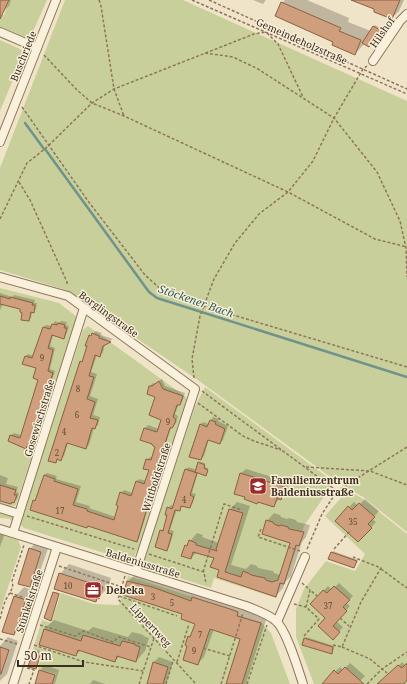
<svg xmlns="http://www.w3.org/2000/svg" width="407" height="684" viewBox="0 0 407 684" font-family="'Noto Serif',serif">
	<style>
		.green { fill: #c9cf9b }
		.shadow { fill: #0003 }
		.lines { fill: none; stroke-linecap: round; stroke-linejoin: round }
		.stream { stroke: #6f938a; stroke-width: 2.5 }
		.building { fill: #cf9f7d; stroke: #8d5f41 }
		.minor-casing { stroke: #8d765c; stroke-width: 10 }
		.path { stroke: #8d765c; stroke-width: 1.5; stroke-dasharray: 3 2; stroke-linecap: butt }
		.minor { stroke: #faf1dc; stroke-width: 8 }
		.labels { text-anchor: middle; stroke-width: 3; stroke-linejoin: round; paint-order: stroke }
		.number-label { font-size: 8px; fill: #624a37 }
		.street-label { font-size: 10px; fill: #3d2e20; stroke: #f7eed8 }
		.poi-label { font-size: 10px; font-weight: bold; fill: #3d2e20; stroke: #f7eed8; text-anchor: start }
		.water-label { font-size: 11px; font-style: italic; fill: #2f5d5a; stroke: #f7eed8 }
	</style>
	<rect width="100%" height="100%" fill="#f0e4c8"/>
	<g class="green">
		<polygon points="10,0 47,0 31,36 25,38 0,27 0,13 4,15"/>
		<polygon points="65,0 183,0 407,101 407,532 363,497 340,484 202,383 66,290 0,270 0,168"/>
		<polygon points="0,40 20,49 24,53 0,111"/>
		<polygon points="0,288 59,303 77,317 16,505 10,508 0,505"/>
		<polygon points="88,326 186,397 187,401 139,549 136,552 133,562 24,528 21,525 21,521 83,330"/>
		<polygon points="205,387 334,482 304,526 284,585 281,584 276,598 214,578 211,588 148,568 145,566 144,560 195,406"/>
		<polygon points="348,490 363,499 407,534 407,684 314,684 296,637 296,609 304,589 326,561 355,571 365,554 325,516"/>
		<polygon points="0,511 13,516 13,520 11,521 10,519 0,518"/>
		<polygon points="0,534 18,540 21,547 0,612"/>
		<polygon points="128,576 239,612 238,615 262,623 271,633 290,684 53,684 56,674 38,669 42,652 33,649 42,620 51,623 61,593 94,604 119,605"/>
	</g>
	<g class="shadow">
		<polygon points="0,0 11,0 9,6 2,13 0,12"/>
		<polygon points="253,0 266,0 263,4"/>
		<polygon points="285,0 307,0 349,18 348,22 371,31 375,25 380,28 370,45 365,43 355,54 335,41 282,3"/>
		<polygon points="396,0 404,0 399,11 392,18"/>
		<polygon points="0,293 12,297 14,295 35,300 34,303 37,303 36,309 32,312 31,318 29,320 22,308 3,304 0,310"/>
		<polygon points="55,321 59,323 61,321 67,322 66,325 69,326 66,335 64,338 53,335 50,346 55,348 50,369 55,371 32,443 26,448 9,441 11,435 14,433 21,435 39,379 37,368 26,356 28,354 34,356 44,327 46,325 52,326"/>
		<polygon points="96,331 102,333 101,335 113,339 105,344 103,352 100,356 97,355 91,372 97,374 90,396 98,399 93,415 100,417 98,425 94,428 89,445 86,448 68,443 64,456 61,459 58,459 55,462 81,362 84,358 90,336"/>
		<polygon points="162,379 165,386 185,393 182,402 179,404 175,414 178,416 176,423 171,428 147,501 150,502 139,538 137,541 34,501 36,498 44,475 47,473 57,476 56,479 81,486 76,502 90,506 89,508 116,517 121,493 124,490 133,493 136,482 139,479 146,481 150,470 147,460 150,457 153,458 157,446 153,444 141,440 145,428 148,425 159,429 163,419 156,397 150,386 153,383 155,384"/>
		<polygon points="213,417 219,419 218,421 228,426 223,440 220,443 209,439 204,456 201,459 200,425 203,422 209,424"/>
		<polygon points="200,462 205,463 204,467 208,468 207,473 198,472 192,493 196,494 192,504 190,507 183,505 179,510 177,509 170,530 174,531 169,547 166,550 161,531 164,528 168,515 168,508 171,505 174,506 186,470 188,467 197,470"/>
		<polygon points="246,469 289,482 285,494 280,498 274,505 246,497 241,473"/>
		<polygon points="0,475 8,478 6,484 18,487 16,492 19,493 17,499 14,501 0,499"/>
		<polygon points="365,499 379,511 372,519 376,522 358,541 336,521 354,502 358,506"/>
		<polygon points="237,502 250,506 231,565 246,569 251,564 257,566 258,568 273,571 274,573 280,575 291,542 267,521 274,513 280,515 281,517 287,519 289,518 296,520 297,522 310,525 306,537 302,542 291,576 285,582 283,588 276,596 218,577 220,570 215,558 197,552 191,558 186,546 197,533 203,535 202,537 219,543 230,509"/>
		<polygon points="0,530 6,530 0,547"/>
		<polygon points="39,539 50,543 38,577 29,586 30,549"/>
		<polygon points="333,551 358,560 355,566 354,567 332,552"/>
		<polygon points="69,564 111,578 108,588 95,601 60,574"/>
		<polygon points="135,575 244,605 243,609 267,617 246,684 227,684 242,638 214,629 204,657 197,664 189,637 192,634 196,623 184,614 128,581"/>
		<polygon points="339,583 353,596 346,603 350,606 336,621 343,627 337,634 326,618 311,604 328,586 332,590"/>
		<polygon points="24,587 34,591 23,625 14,634 15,597"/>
		<polygon points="55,592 60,593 51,619 53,593"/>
		<polygon points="54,620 88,631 93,627 128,637 132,632 144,635 143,636 149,638 145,651 136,661 120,656 115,661 81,650 76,655 44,629"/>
		<polygon points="8,637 18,641 7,674 0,681 0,646"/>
		<polygon points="306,637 334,646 333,652 332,653 305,639"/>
		<polygon points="35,649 41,651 36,667 34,651"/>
		<polygon points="159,657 173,662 166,684 148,684 154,662"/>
		<polygon points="402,662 406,666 407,664 407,679 403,684 382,684"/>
		<polygon points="350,663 365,676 358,683 359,684 323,684 340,667 343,670"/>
		<polygon points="45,665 59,670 55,684 36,684 40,670"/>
		<polygon points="93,680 105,684 90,684"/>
	</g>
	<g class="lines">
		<g class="stream">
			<polyline points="25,123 44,149"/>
			<polyline points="45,149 149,292 157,298 407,377"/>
		</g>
	</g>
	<g class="building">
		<polygon points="0,0 9,0 0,19"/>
		<polygon points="351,0 400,0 392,19 374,12 374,9"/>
		<polygon points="281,2 341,28 339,31 361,40 355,55 332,45 333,42 275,16"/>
		<polygon points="373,26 380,30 369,47 362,43"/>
		<polygon points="0,296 10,299 10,297 33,303 32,305 35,305 34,313 31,312 29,321 21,320 22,313 20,312 20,309 0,304"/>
		<polygon points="58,323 65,325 64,328 67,328 64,339 52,335 48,348 53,350 48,371 53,373 29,447 27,446 26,449 8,441 10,435 20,438 38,380 33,378 36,368 22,364 25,356 32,358 43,327 50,329 52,324 57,325"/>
		<polygon points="92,333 99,336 99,338 111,342 103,346 100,357 95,355 89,376 94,377 87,399 95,402 90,418 98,420 95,429 92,428 86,449 67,443 61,461 57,459 56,463 48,461 80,361 82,362 87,346 85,346 89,335 91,336"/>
		<polygon points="159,381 163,389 183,396 180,405 177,405 173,417 176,420 173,427 172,428 170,428 145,504 148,505 137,542 88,526 87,528 30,510 33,500 35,501 44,475 55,479 54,481 78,489 73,505 87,509 87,511 114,520 118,506 116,505 120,492 131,496 136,481 144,484 149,470 143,469 146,459 151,460 155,447 152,445 152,444 140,440 144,428 157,432 161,420 149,415 155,397 147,394 149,386 152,386"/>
		<polygon points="210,420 216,422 215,424 225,429 220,444 208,440 201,460 189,457 200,424 207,427"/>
		<polygon points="198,462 205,465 204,468 208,470 206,476 195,472"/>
		<polygon points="185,469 197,473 190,495 194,497 190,508 181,506 180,511 175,510 168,533 172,534 167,551 155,547 160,530 163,531 167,515 165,515 167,507 172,509"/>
		<polygon points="240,473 285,487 281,500 277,498 274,507 258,502 257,504 244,499 245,497 234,494"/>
		<polygon points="0,485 16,490 14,495 17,495 14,503 12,502 11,504 0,501"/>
		<polygon points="359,503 375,517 368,524 372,528 358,542 335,521 348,506 352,510"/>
		<polygon points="229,509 243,513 225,572 241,577 243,571 250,574 251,575 265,578 266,580 272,582 278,580 290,543 262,534 266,520 273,522 274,524 279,526 281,525 288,527 289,529 304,532 299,546 296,545 284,584 280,583 276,597 217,577 219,570 210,567 214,558 193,552 191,559 181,556 185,545 187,546 189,540 196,543 196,545 217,551 216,549"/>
		<polygon points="29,548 41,552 30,587 18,584"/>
		<polygon points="331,552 357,561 354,568 328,559"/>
		<polygon points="59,573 103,587 99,599 97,598 96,602 54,589"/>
		<polygon points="127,581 152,587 191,601 192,597 230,609 238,612 237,616 261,623 242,684 226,684 240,639 210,629 198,665 183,660 187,646 185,645 188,636 190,637 195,624 181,619 182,614 123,595"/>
		<polygon points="334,586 350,600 343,607 347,611 333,626 340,632 333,640 318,626 325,618 310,604 323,590 327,593"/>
		<polygon points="53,592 59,594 51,621 44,618"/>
		<polygon points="14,596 26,600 14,635 2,632"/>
		<polygon points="44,629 81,641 83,635 120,646 122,641 135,644 135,645 140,647 136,662 117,656 115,662 78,650 76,656 39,645"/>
		<polygon points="304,638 333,647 332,654 302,645"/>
		<polygon points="0,647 9,650 1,674 0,674"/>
		<polygon points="33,650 41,653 36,669 28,667"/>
		<polygon points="153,662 168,667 163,684 147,684"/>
		<polygon points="407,663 407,680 404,684 377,684 398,665 402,668"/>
		<polygon points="345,667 364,684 322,684 334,670 338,674"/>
		<polygon points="39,670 55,675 52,684 35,684"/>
	</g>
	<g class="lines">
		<defs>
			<g id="minor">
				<polyline points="0,32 37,48"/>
				<polyline points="373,61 400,21 407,14"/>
				<polyline points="0,142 56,0"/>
				<polyline points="0,277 68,296 195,389 136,571"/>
				<polyline points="0,508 19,514"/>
				<path d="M0,529L246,606C256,610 268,614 276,621C287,631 298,669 303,684"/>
				<polyline points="13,533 84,308"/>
				<polyline points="277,622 305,557"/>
				<polyline points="13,684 57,547"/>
			</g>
		</defs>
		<use href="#minor" class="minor-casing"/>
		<g class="path">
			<polyline points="99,0 101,6 114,89 124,116"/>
			<polyline points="192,0 407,94"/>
			<polyline points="209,0 407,89"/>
			<polyline points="267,33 278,44 303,97"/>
			<polyline points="205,53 233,57 258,69 334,118 377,172 400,221 406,248 407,277"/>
			<polyline points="44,55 77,90 92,103 124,116 288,192 375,239 407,247"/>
			<polyline points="22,107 88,201 145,275 164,292 203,306 407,367"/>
			<polyline points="19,182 30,200 67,282 67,286"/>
			<polyline points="0,219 27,163 46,148 92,103 114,89 254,34 266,32"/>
			<polyline points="194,378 192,359 200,316 214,279 235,243 259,214 288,192 313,161 334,118 363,69 367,66"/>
			<polyline points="202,391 337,491"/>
			<polyline points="198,403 243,436 254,441 281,450"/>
			<polyline points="306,467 370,471 407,485"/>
			<polyline points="27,516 134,549"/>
			<polyline points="261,529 258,537 300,551"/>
			<polyline points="307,549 322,514 337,491 407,447"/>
			<polyline points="334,549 351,530"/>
			<polyline points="149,554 204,572 206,584"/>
			<polyline points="59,566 122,587"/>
			<polyline points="381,569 407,588"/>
			<polyline points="203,572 224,504 242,510"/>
			<polyline points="125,576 118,599 196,684"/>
			<polyline points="302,583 310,590"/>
			<polyline points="10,593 31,600"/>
			<polyline points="119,596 177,616"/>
			<polyline points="294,604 306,607"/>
			<polyline points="340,618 349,626"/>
			<path d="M0,619C2,611 4,602 8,596C11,590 14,588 12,581L24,545"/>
			<polyline points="40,625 75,636 84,631 113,642 119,637 151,647"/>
			<polyline points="304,636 319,619 306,607 310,590 317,596"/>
			<polyline points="0,639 17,644"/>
			<polyline points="34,645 84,662 143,671"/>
			<polyline points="333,645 342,647 361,602 381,568 353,557"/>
			<polyline points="342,647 370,659 387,673"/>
			<polyline points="203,648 230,656"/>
			<polyline points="177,662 189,624"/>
			<polyline points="27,668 34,670 29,684"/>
			<polyline points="139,684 154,638"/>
			<polyline points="166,684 173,661"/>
			<polyline points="221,684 243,613"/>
			<polyline points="247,684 267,625"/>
			<polyline points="367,684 382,669 407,652"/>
		</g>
		<use href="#minor" class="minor"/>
	</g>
	<defs>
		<symbol id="school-square" viewBox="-11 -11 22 22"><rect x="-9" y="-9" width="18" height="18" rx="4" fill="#9e2a2b" stroke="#f7eed8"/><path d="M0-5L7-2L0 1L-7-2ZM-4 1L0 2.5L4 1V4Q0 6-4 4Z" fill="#fff"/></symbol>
		<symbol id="office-square" viewBox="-11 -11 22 22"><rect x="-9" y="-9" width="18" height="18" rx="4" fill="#9e2a2b" stroke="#f7eed8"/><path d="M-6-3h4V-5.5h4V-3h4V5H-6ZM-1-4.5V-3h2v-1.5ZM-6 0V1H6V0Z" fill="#fff"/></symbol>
	</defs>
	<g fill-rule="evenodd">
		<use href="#school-square" x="248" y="476" width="20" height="20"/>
		<use href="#office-square" x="83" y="580" width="20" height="20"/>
	</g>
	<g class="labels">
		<g class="number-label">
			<text x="42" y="361">9</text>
			<text x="78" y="392">8</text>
			<text x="77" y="418">6</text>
			<text x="168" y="425">9</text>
			<text x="64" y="435">4</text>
			<text x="57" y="456">2</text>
			<text x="184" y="503">4</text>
			<text x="60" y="514">17</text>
			<text x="353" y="525">35</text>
			<text x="68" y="589">10</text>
			<text x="153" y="600">3</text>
			<text x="172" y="606">5</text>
			<text x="328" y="609">37</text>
			<text x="200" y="638">7</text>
			<text x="194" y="654">9</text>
		</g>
		<g class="street-label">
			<text transform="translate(382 32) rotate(-55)" y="4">Hilshof</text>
			<text transform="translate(302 41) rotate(24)" y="4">Gemeindeholzstraße</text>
			<text transform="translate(23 56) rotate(-68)" y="4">Buschriede</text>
			<text transform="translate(109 314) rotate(36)" y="4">Borglingstraße</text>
			<text transform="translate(39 418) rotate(-73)" y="4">Gosewischstraße</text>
			<text transform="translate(156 477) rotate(-72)" y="4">Wittboldstraße</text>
			<text transform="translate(143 563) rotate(17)" y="4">Baldeniusstraße</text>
			<text transform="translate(29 601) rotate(-72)" y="4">Stünkelstraße</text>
			<text transform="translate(151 625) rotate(47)" y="4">Lippertweg</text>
		</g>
		<g class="poi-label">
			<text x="271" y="484">Familienzentrum<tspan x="271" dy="12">Baldeniusstraße</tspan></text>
			<text x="106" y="594">Debeka</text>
		</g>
		<g class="water-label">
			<text transform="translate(196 301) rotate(19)" y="4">Stöckener Bach</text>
		</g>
	</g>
	<path d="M18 660v6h65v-6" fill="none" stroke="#3d2e20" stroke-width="2"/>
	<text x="24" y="660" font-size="12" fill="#3d2e20" stroke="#f7eed8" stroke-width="3" paint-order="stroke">50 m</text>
</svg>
